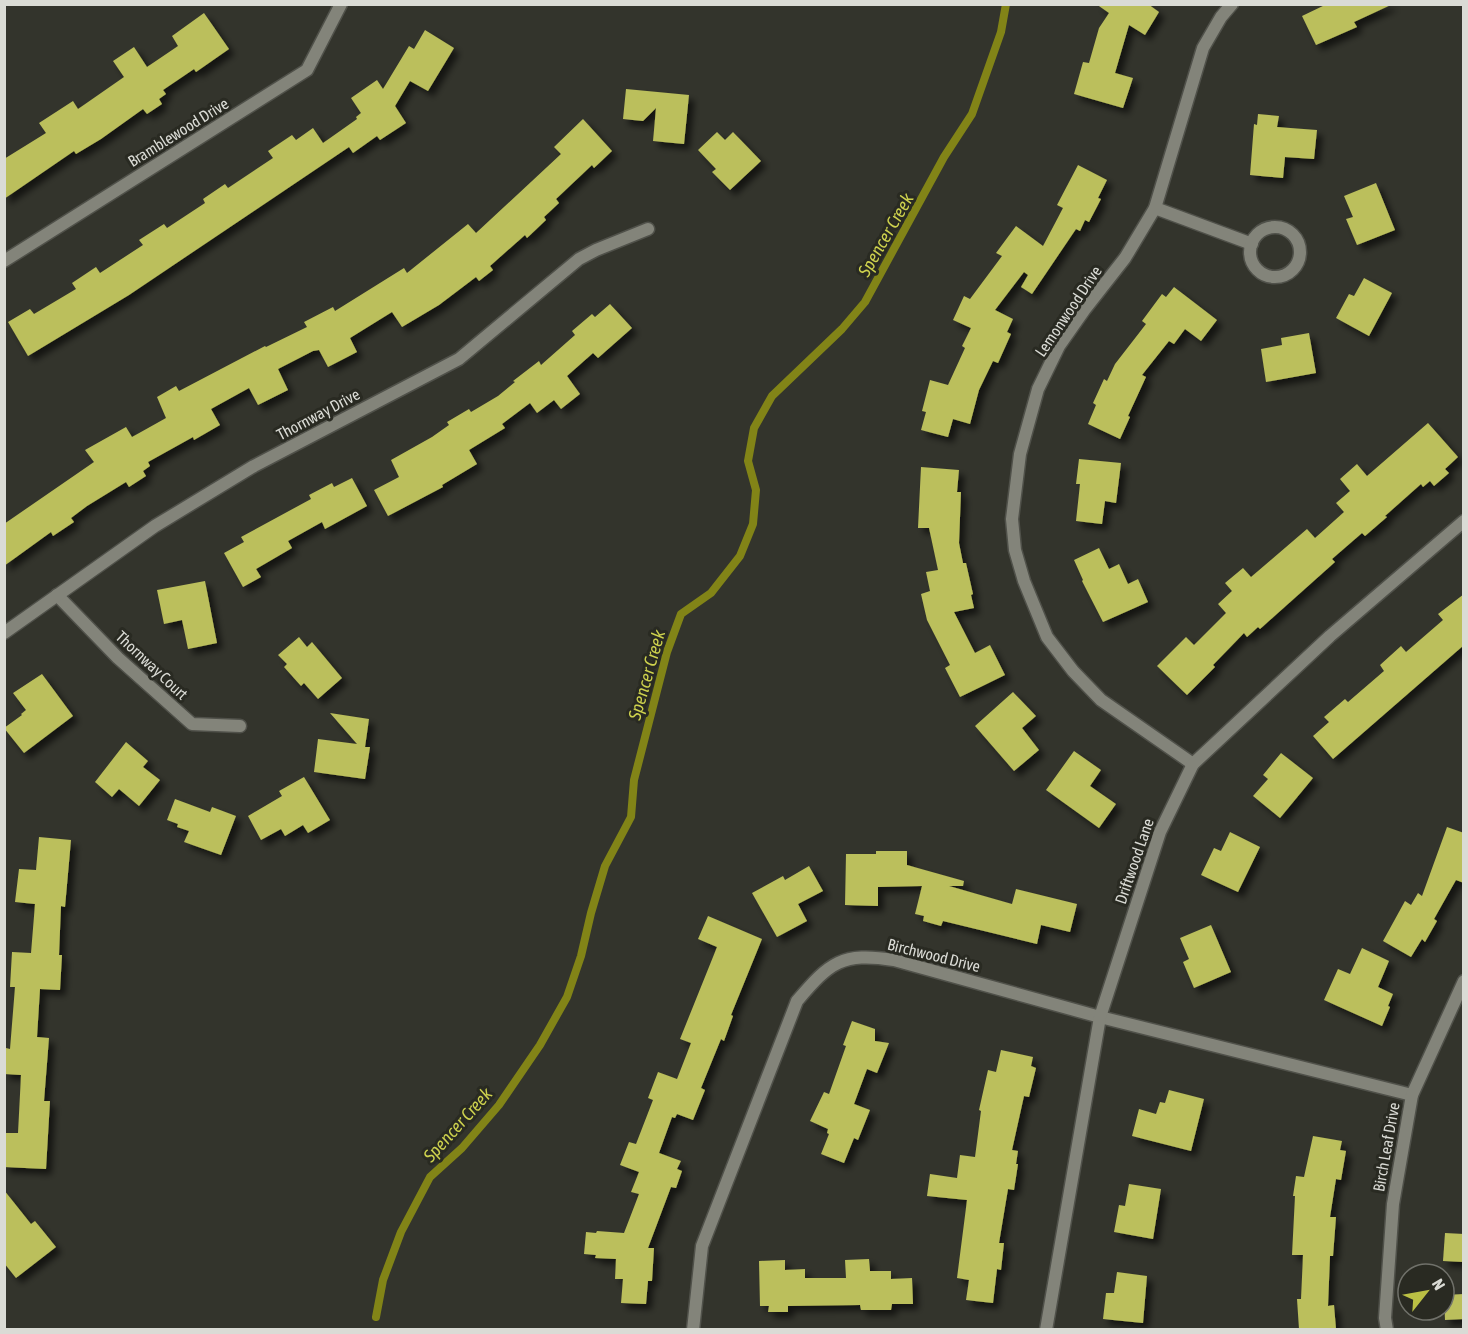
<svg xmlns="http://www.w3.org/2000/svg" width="1468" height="1334" viewBox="0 0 1468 1334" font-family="'Asap Condensed',sans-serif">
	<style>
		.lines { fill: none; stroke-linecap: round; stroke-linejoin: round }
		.stream { stroke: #828417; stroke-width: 8 }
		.building { fill: #bbbf5c; filter: url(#shadow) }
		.street-casing { stroke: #50514a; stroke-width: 15 }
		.street { stroke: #83847a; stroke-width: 12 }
		.labels { text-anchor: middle; stroke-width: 6; stroke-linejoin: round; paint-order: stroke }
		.street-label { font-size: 16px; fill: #dadbd5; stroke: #292a22 }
		.water-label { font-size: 18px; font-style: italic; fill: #ced24e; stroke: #292a22 }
	</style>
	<defs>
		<filter id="shadow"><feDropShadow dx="5.5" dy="5.5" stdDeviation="3" flood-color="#0009"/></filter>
	</defs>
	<rect width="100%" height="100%" fill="#33342c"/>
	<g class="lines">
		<polyline class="stream" points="376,1317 383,1280 401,1232 430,1177 462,1148 499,1105 540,1045 567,997 581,956 591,913 605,866 631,817 634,780 667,652 681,614 711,593 740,556 753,524 756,490 748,461 754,428 772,396 842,329 865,302 944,157 972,114 1001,32 1006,4"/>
	</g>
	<g class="building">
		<polygon points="1096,4 1148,4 1159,12 1145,35 1129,25 1115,73 1133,78 1123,108 1074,94 1083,62 1089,63 1099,28 1109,13"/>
		<polygon points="1327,4 1393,4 1354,22 1357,27 1316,45 1302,16"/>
		<polygon points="204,13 229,49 196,72 194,69 163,90 166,94 159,99 162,104 147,114 143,109 101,139 76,154 74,151 4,199 4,159 46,133 39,123 73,101 78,109 124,77 113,61 134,47 147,67 178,46 172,36"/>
		<polygon points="425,30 454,48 428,91 410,81 395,106 406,123 380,140 377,136 353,153 349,147 129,295 28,356 8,322 30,309 34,314 76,289 72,283 96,267 100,273 143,245 139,240 164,224 167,228 205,203 203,199 225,184 228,188 273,158 268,151 292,135 296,140 313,128 323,143 357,119 356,117 361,113 351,98 377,80 383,89 409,46 414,49"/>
		<polygon points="626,89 689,95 684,144 653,141 656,108 643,121 623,119"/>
		<polygon points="1258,114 1279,116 1277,127 1317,130 1314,159 1285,157 1283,178 1250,175 1254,124 1257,125"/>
		<polygon points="583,119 612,151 594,168 592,165 556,199 559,203 544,217 546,220 527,238 525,235 490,266 493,270 479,281 476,277 439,305 402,327 392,312 350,338 357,352 328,367 319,350 313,351 278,369 288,390 258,405 249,388 211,409 220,425 194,440 193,437 148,462 150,466 143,471 146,476 129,487 126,482 87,506 71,518 74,522 53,536 51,532 4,566 4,524 94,462 85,450 126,427 132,437 166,418 157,397 176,386 179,391 265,346 266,347 307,327 304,322 333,307 335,311 404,268 407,273 468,224 476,233 561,154 554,147"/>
		<polygon points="717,132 725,140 733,132 761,161 730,190 712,172 716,169 698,150"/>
		<polygon points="1078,165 1107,180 1098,198 1101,199 1089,222 1085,220 1080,231 1076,229 1032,294 1021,287 1028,275 1024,272 995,310 1013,319 1007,332 1011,334 998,363 993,361 979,390 970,424 953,419 948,437 921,430 926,412 922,411 930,380 948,385 965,348 962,346 971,328 953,320 964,296 970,299 1002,256 996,253 1016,226 1043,246 1063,208 1057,205"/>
		<polygon points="1376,183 1395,230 1357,245 1346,219 1353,217 1344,196"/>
		<polygon points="1364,278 1392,293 1369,336 1336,318 1349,294 1354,296"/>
		<polygon points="1174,287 1217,320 1201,341 1185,329 1174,344 1169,341 1142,375 1146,377 1128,416 1130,417 1120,439 1088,424 1096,405 1093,403 1104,379 1107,381 1115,364 1146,324 1142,321 1162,294 1166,297"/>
		<polygon points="610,304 632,328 598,358 593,353 567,376 580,394 561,409 554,400 537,413 530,403 502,424 505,428 469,450 477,464 442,485 443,487 388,516 374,490 399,477 391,460 432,437 449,425 447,422 469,409 471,412 498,396 515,382 513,381 539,361 541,365 575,335 572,331 592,314 595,317"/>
		<polygon points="1309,333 1316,373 1266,382 1261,349 1282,345 1281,338"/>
		<polygon points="1428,423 1458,457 1445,469 1449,473 1434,486 1430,481 1423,487 1421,484 1385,516 1387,517 1365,536 1362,533 1332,559 1335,562 1260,629 1258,627 1247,637 1244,633 1213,665 1215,667 1187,695 1157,666 1186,637 1194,645 1226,613 1218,604 1232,591 1225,583 1243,568 1251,577 1307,529 1315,538 1344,512 1336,503 1350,491 1340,479 1357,464 1367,476"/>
		<polygon points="1079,459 1121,463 1116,503 1105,501 1102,524 1076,521 1080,484 1076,484"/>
		<polygon points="921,467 959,470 957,492 961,492 959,543 963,563 966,563 973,594 971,595 974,608 954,612 975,653 990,645 1005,675 960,697 945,668 950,665 927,620 921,594 930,591 926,572 938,570 929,528 918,528"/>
		<polygon points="352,478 367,506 325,529 322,522 288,541 292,548 256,569 261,577 243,587 224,553 244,542 241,537 311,499 309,495 332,483 334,487"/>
		<polygon points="1099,548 1109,569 1119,564 1128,584 1138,579 1148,602 1103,622 1082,581 1083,580 1074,560"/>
		<polygon points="205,581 217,643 188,649 182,620 164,624 157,590"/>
		<polygon points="1464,594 1464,645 1333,759 1313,736 1329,722 1324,717 1345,699 1348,702 1384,671 1380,665 1401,646 1406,652 1443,620 1438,614"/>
		<polygon points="299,637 307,647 312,642 342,678 318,699 304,683 301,686 284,667 287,664 278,655"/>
		<polygon points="42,674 73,716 24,753 4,728 22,715 21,714 26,710 13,693"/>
		<polygon points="1013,692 1036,716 1022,728 1039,750 1014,771 975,726"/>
		<polygon points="330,713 369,719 365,747 370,747 365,779 314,772 318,739 357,744"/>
		<polygon points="126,742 148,761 143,767 160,780 139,806 119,789 112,797 95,782"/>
		<polygon points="1074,751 1101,770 1090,786 1116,804 1099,828 1046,790"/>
		<polygon points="1281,753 1313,778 1280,818 1253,796 1268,779 1263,775"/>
		<polygon points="304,777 330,820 308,833 303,825 285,836 281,829 261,840 248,816 282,796 279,791"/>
		<polygon points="175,799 210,812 212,807 236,816 221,855 184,842 189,831 177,827 178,824 167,820"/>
		<polygon points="1447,827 1464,833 1464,883 1456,880 1434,919 1437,921 1425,942 1422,939 1411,957 1383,941 1405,901 1411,905 1418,893 1422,896"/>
		<polygon points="1230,832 1260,847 1238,892 1201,875 1214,848 1221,851"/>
		<polygon points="39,837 71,840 65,907 61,906 59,955 62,955 60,990 40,989 37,1037 49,1038 44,1101 50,1101 46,1169 4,1167 4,1133 18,1133 21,1075 4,1074 6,1048 10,1049 15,987 10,987 12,952 31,953 35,904 15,902 19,869 36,870"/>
		<polygon points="876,851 907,851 907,865 964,881 963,886 949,886 1012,904 1016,889 1077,904 1070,932 1041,925 1037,944 943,921 941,926 923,921 924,916 915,914 922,886 878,887 878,906 845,905 846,854 876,854"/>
		<polygon points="809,866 823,891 798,904 807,921 777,937 752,893 783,876 785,880"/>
		<polygon points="708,916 762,939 731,1015 733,1016 724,1041 721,1039 701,1088 705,1090 693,1120 677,1114 675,1118 672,1117 659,1153 681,1161 677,1169 682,1171 676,1188 671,1187 648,1248 654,1248 652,1281 648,1281 646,1304 621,1303 623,1279 615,1279 616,1259 595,1258 596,1255 584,1254 586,1232 596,1233 597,1231 624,1233 639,1194 631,1192 639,1172 620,1165 629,1142 636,1144 653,1100 648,1098 658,1072 677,1079 691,1043 680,1039 717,947 698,939"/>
		<polygon points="1211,925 1231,972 1194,988 1183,962 1189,959 1180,938"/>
		<polygon points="1362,948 1389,961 1378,987 1393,994 1388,1006 1390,1007 1382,1026 1324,1000 1338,969 1350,974"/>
		<polygon points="852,1021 875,1029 875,1041 889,1043 877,1073 867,1069 854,1104 870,1110 858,1140 854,1138 844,1163 821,1154 829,1134 827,1133 828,1129 810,1121 824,1092 829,1094 846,1046 843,1045"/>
		<polygon points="1001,1050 1033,1057 1031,1066 1036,1068 1029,1097 1024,1096 1012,1150 1018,1151 1016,1164 1018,1164 1014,1190 1008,1189 999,1243 1004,1243 1001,1270 997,1269 993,1303 966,1300 969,1280 957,1278 967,1200 927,1196 930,1174 957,1178 960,1155 975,1157 981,1111 979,1110 988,1070 996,1072"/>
		<polygon points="1169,1090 1204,1099 1191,1151 1132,1136 1139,1109 1156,1114 1160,1102 1165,1103"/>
		<polygon points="1313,1136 1342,1141 1340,1150 1346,1151 1341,1180 1336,1179 1330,1217 1336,1217 1333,1256 1330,1256 1328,1306 1334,1305 1336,1329 1299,1329 1297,1299 1301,1299 1303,1255 1292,1255 1295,1196 1293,1196 1296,1176 1304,1177"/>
		<polygon points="1129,1184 1161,1189 1153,1239 1114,1232 1119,1205 1125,1206"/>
		<polygon points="4,1190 31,1224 35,1221 56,1247 16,1278 4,1263"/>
		<polygon points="1445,1233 1464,1234 1464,1262 1443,1261"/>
		<polygon points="869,1259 870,1271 891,1271 891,1279 912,1278 913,1304 892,1304 891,1310 861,1310 860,1305 788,1306 788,1312 768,1312 769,1306 760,1306 759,1261 785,1260 785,1270 805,1269 805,1278 846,1278 845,1260"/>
		<polygon points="1117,1272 1147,1276 1143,1323 1103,1319 1106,1293 1114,1293"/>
		<polygon points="1464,1294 1464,1319 1445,1320 1444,1295"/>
	</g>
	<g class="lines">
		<defs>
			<g id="street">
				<polyline points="1155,208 1252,244"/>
				<circle cx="1275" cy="252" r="25"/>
				<polyline points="4,261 307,70 341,4"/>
				<polyline points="57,595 118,658 192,724 240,726"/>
				<polyline points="4,633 155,526 254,466 459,359 579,259 596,250 648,229"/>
				<polyline points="1193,764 1101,700 1073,671 1047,637 1024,581 1015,550 1012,519 1020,454 1038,389 1059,346 1085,309 1125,258 1155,208 1203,48 1221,17 1232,4"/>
				<path d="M693,1330L702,1246L797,1001C830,962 842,952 894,960L1100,1017L1412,1095"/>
				<polyline points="1046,1330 1100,1017 1160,832 1193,764 1330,636 1464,521"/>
				<polyline points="1387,1330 1385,1318 1393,1204 1412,1095 1464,981"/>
			</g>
		</defs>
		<use href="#street" class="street-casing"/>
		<use href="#street" class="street"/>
	</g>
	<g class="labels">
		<g class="street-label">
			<text transform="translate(178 132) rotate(-32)" y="6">Bramblewood Drive</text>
			<text transform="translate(1068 311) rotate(-56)" y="6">Lemonwood Drive</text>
			<text transform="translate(318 414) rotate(-28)" y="6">Thornway Drive</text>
			<text transform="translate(152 665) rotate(43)" y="6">Thornway Court</text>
			<text transform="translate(1134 861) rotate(-71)" y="6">Driftwood Lane</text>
			<text transform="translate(934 955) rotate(14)" y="6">Birchwood Drive</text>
			<text transform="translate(1386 1147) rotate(-80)" y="6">Birch Leaf Drive</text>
		</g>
		<g class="water-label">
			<text transform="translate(886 235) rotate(-60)" y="6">Spencer Creek</text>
			<text transform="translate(647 675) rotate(-74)" y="6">Spencer Creek</text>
			<text transform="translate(458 1125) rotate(-48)" y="6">Spencer Creek</text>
		</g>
	</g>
	<rect width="1468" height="1334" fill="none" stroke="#dadbd5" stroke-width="12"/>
	<g transform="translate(1426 1292) rotate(59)"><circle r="28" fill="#292a22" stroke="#70716a" stroke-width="1.5"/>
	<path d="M0-4.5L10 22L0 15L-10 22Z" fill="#bbc044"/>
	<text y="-9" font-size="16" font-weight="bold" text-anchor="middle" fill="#dadbd5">N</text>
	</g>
</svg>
